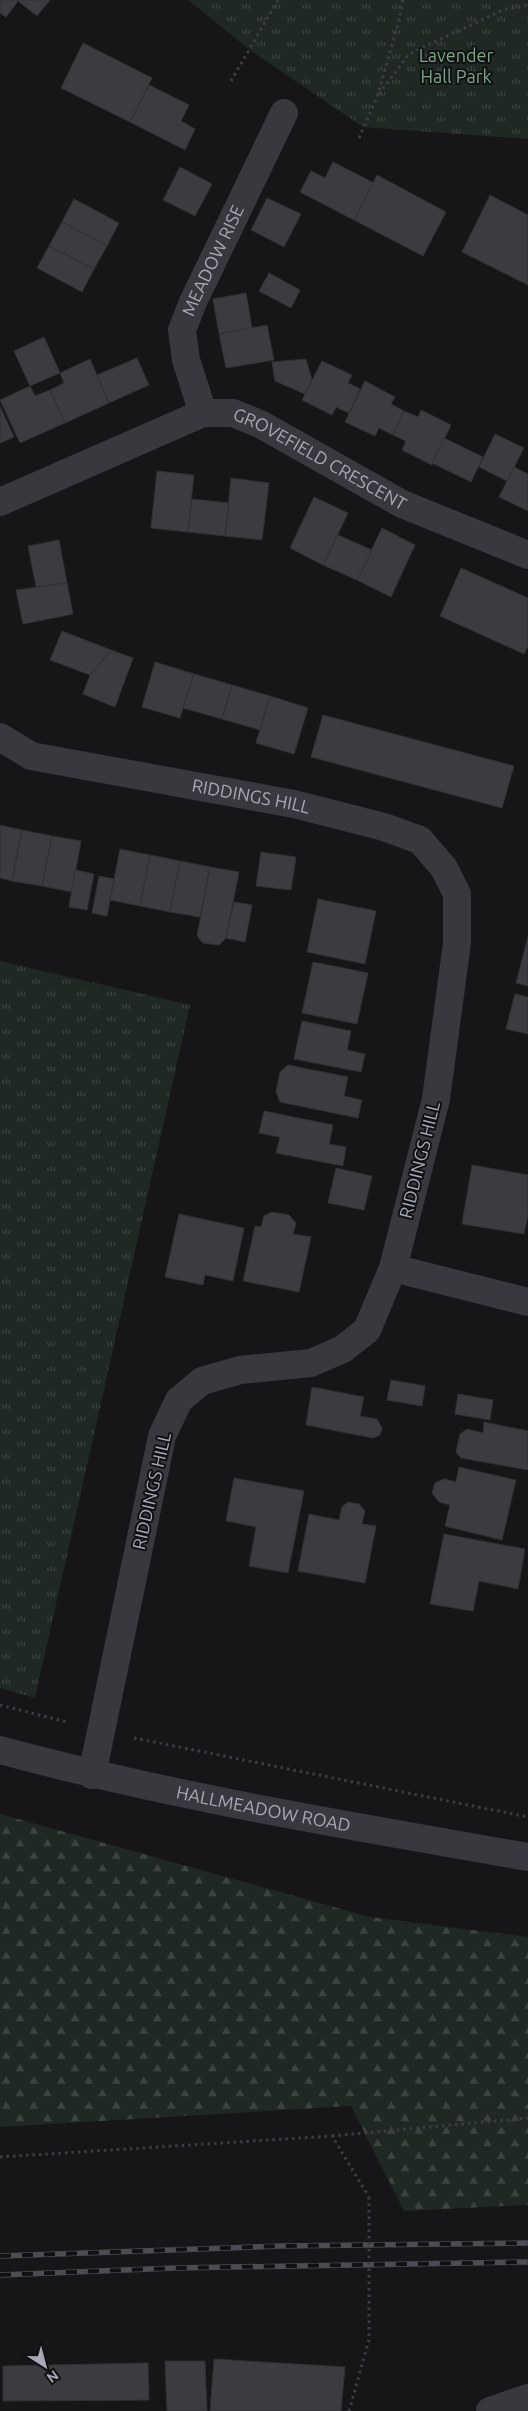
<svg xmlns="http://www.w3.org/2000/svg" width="528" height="2411" viewBox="0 0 528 2411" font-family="Ubuntu,sans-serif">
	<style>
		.grass { fill: url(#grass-tufts) }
		.forest { fill: url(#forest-firs) }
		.building { fill: #3b3b40; stroke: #313034 }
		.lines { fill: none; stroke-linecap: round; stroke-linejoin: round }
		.path { stroke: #3c3d44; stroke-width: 3; stroke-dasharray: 2.5 4; stroke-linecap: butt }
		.minor { stroke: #39383f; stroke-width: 28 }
		.rail-casing { stroke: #4b4c54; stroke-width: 5.5 }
		.rail { stroke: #111113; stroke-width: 4; stroke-dasharray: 11; stroke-linecap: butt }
		.path-bridge { stroke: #3c3d44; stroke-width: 3; stroke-dasharray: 2.5 4; stroke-linecap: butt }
		.labels { text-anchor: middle; stroke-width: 4; stroke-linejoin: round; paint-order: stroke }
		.park-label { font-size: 18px; fill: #7ca687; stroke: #111113 }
		.street-label { font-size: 18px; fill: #a7a9b9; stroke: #111113 }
	</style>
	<defs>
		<pattern id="grass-tufts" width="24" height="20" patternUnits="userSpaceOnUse" patternTransform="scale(1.25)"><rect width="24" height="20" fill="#1f2822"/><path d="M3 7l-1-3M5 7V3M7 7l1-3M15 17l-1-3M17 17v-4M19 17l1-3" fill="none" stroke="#3d4440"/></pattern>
		<pattern id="forest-firs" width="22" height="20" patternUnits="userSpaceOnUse" patternTransform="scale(1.25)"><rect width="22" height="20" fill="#1f2822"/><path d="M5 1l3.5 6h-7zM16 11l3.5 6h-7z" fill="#3d4440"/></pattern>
	</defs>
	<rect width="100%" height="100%" fill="#161618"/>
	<g class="grass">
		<polygon points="188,0 528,0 528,139 363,127 250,50"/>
		<polygon points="0,961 190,1005 35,1698 0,1688"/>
	</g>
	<polygon class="forest" points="0,1814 370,1917 528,1937 528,2205 404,2211 351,2106 0,2127"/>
	<g class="building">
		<polygon points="0,0 50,0 37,16 18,1 6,17 0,13"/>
		<polygon points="83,43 152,78 130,122 61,88"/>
		<polygon points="149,85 189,105 181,121 195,129 185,150 130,122"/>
		<polygon points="333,162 374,183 354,220 300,192 311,171 325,178"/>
		<polygon points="180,167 212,184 195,216 163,200"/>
		<polygon points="377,175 446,212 423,256 354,220"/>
		<polygon points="490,195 528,215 528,285 462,252"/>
		<polygon points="267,198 301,214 284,247 251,230"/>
		<polygon points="74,199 119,223 107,246 62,222"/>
		<polygon points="62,222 107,246 94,269 49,246"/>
		<polygon points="49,246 94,269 82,292 37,268"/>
		<polygon points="269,273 300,290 291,308 259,291"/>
		<polygon points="246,293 252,328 219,334 213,299"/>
		<polygon points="267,325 274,360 226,368 219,334"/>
		<polygon points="44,337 60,373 30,386 14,351"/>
		<polygon points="137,358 149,385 109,403 97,375"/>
		<polygon points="90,359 109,403 65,423 50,390 64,383 60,373"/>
		<polygon points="306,359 312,380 305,394 275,381 272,362"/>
		<polygon points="322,361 352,375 348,383 360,389 349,413 336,407 332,415 302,400"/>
		<polygon points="365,381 395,397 391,404 404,411 393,435 379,428 375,436 345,422"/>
		<polygon points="30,386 35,396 50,390 65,423 20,443 0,400"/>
		<polygon points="0,406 14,437 0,443"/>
		<polygon points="421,410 451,425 432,465 402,450 406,441 393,435 404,411 418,417"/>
		<polygon points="495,434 524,448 507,481 479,467"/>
		<polygon points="444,438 483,457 471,482 432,463"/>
		<polygon points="514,467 528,474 528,511 499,497"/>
		<polygon points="157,471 194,475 188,532 151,528"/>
		<polygon points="231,478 269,483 262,540 225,536"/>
		<polygon points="314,497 348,513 323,565 290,548"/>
		<polygon points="192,499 229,503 225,536 188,532"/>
		<polygon points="382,528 415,545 391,597 357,580"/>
		<polygon points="338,535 372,550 357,580 323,565"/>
		<polygon points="59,540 67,583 36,587 28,546"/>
		<polygon points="461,568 528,598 528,646 524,654 440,616"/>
		<polygon points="67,583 73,614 23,624 16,590"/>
		<polygon points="62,631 111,650 90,675 50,660"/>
		<polygon points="111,650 133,658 115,707 83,694 90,675"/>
		<polygon points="155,662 194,674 180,718 142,707"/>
		<polygon points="194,674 232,685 222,719 183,708"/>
		<polygon points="232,685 270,696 260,730 222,719"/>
		<polygon points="270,696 308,708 294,754 256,743"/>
		<polygon points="323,715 514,766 502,808 311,757"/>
		<polygon points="0,825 22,830 12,881 0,878"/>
		<polygon points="22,830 52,836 42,886 12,881"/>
		<polygon points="52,836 81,841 72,892 42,886"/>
		<polygon points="120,849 150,855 140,906 110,900"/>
		<polygon points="261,852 296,857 291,890 256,886"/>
		<polygon points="150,855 180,861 170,912 140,906"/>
		<polygon points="180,861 210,867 200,917 170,912"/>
		<polygon points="210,867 239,872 226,938 219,945 203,943 197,936"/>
		<polygon points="75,870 94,874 87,910 69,907"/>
		<polygon points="99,876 114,879 107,916 92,913"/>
		<polygon points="318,899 376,911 365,964 307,952"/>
		<polygon points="234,902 252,905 245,942 226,938"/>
		<polygon points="528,936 528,986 516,983"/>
		<polygon points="313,962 368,973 357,1024 302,1013"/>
		<polygon points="515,994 528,997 528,1034 506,1029"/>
		<polygon points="302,1021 351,1031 347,1050 365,1054 361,1072 294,1059"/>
		<polygon points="288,1065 348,1077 344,1096 362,1100 358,1118 280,1102 276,1092 280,1072"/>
		<polygon points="264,1111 333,1125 329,1144 346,1147 343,1166 276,1153 280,1137 259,1133"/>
		<polygon points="472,1165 528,1175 528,1215 524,1234 462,1224"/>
		<polygon points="336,1168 372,1176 364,1210 328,1203"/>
		<polygon points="272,1212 289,1215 296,1223 293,1234 311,1237 299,1292 243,1281 255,1226 261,1227 264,1216"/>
		<polygon points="179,1214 244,1228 233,1281 205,1275 203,1285 165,1277"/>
		<polygon points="391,1380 425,1386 422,1406 387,1400"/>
		<polygon points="312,1387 364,1397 360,1416 377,1419 382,1428 380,1435 373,1438 306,1425"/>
		<polygon points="458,1394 493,1400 490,1420 455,1414"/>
		<polygon points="484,1422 528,1431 528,1470 461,1458 456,1452 460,1434 467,1429 483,1433"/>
		<polygon points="459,1467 516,1480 502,1540 445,1526 450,1505 439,1502 432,1493 435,1483 444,1479 456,1482"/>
		<polygon points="234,1478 304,1491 288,1573 249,1566 256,1527 226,1521"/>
		<polygon points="348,1502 359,1504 365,1511 362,1524 376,1526 365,1583 298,1571 309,1514 339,1520 342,1507"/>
		<polygon points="444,1534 525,1549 518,1589 479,1581 473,1611 430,1604"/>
		<polygon points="214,2359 345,2367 341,2411 210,2411"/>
		<polygon points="165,2361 205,2361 207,2411 167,2411"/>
		<polygon points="148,2363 149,2400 3,2401 3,2366"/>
	</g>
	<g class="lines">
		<g class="path">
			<polyline points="403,0 399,21 377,97 409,54 503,10 528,5"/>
			<polyline points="231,81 278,0"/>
			<polyline points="359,138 377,97"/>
			<polyline points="0,1705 67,1722"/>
			<polyline points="134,1738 528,1817"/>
			<polyline points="332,2136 528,2118"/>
			<polyline points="0,2157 332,2136 369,2197"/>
			<polyline points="349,2411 369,2340"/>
		</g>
		<g class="minor">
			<path id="s1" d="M203,413L186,360L182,330L193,302L284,113"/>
			<path id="s2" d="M0,502L203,413H233L260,424L402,504L528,555"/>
			<path id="s3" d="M0,737L31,756L294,804L384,827L420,840L444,868L457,894V943L436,1099L393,1268L367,1330L343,1349L311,1363L240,1370L202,1381L179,1400L162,1436L92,1775"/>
			<polyline points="393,1268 528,1302"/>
			<path id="s4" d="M0,1750C174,1797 351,1826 528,1857"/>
			<polyline points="490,2411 528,2398"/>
		</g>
		<defs>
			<g id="rail">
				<polyline points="0,2256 281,2246 528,2243"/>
				<polyline points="0,2275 175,2268 528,2262"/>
			</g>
		</defs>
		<use href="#rail" class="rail-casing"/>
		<use href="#rail" class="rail"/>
		<polyline class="path-bridge" points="369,2197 369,2340"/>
	</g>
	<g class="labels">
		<g class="park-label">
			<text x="456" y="62">Lavender<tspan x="456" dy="21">Hall Park</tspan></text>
		</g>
		<g class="street-label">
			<text dy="6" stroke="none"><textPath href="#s1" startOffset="162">MEADOW RISE</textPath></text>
			<text dy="6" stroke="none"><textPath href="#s2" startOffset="350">GROVEFIELD CRESCENT</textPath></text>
			<text dy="6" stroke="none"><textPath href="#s3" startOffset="260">RIDDINGS HILL</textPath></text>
			<text transform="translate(420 1160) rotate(-76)" y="6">RIDDINGS HILL</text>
			<text transform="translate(152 1491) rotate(-77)" y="6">RIDDINGS HILL</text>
			<text dy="6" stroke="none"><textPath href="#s4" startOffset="270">HALLMEADOW ROAD</textPath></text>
		</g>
	</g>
	<g transform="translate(45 2366) rotate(144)" stroke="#111113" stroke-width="4" paint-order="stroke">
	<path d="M0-4L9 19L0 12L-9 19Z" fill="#a7a9b9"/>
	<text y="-8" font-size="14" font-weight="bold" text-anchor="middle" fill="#a7a9b9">N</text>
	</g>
</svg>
